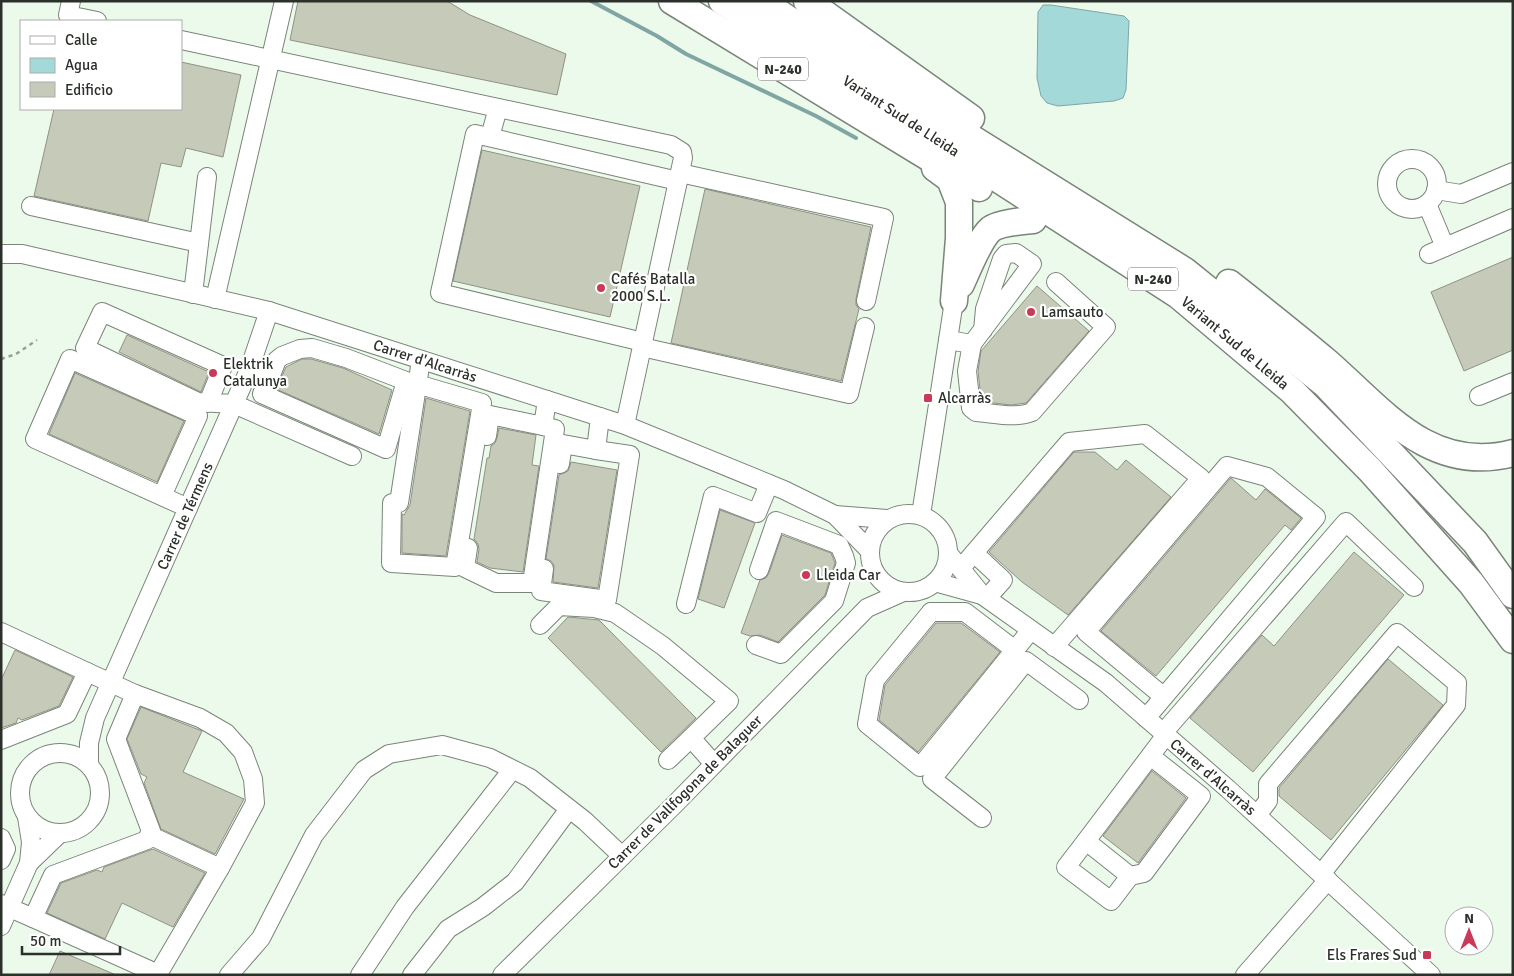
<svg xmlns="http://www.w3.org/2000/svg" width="1514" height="976" viewBox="0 0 1514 976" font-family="Signika,sans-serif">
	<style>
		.water { fill: #a4d9d9; stroke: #80a6a4 }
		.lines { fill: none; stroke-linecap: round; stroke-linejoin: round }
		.stream { stroke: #80a6a4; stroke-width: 4 }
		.building { fill: #c6cab9; stroke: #8f9283 }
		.minor-casing { stroke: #7a8579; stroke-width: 20 }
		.highway-casing { stroke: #7a8579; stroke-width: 29 }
		.path { stroke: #97a197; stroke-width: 2.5; stroke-dasharray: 4 4; stroke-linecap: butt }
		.minor { stroke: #fff; stroke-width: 18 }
		.highway { stroke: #fff; stroke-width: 26 }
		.poi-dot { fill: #ca3a58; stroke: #fff; stroke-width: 2 }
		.labels { text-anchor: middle; stroke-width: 4.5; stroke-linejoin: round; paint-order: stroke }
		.shield { fill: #fff; stroke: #6b6e6a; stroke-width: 1 }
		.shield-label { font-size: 14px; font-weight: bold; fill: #2b302a }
		.street-label { font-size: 15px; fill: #2b302a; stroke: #fff }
		.poi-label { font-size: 15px; fill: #2b302a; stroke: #fff; text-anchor: start }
	</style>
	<rect width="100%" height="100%" fill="#ecfaec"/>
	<polygon class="water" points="1043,5 1051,5 1124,16 1129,21 1126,90 1123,98 1114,101 1058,106 1047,103 1041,96 1037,78 1038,12"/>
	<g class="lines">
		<polyline class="stream" points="591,1 657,36 686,54 816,116 856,138"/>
	</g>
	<g class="building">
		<polygon points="298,1 447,1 470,15 566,54 557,95 290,40"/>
		<polygon points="181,62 241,75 223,157 186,148 181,167 161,163 148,221 34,196 54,109 181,109"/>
		<polygon points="482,150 640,186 610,317 453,281"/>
		<polygon points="705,189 871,227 856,299 856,305 859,309 841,381 671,343"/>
		<polygon points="1513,257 1513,350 1464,371 1431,292"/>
		<polygon points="1037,286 1089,331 1026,403 1011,405 985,402 981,398 978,371 981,351"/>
		<polygon points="127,335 209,372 201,392 119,352"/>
		<polygon points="302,359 311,359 343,368 392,390 379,434 276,389 286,367"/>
		<polygon points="75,373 184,421 157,482 49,434"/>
		<polygon points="426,398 470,411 446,556 402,553 402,514 404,515 410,505"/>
		<polygon points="499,428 536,435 532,465 539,466 523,572 490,568 477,562 479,549 478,544 474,539 487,458 489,458 491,446 495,443 497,438"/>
		<polygon points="1074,452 1095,452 1117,470 1126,460 1171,497 1068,615 1022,582 989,552"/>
		<polygon points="571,462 617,470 598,588 553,582 554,565 551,561 546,559 559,475 568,471"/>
		<polygon points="1231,478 1256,500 1265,489 1301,518 1291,530 1285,525 1156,676 1101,631"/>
		<polygon points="720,510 755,523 724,608 698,599"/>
		<polygon points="782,535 831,553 835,563 825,595 778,642 760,635 750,636 741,633 760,580 766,578 769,573"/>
		<polygon points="1354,552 1404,595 1253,772 1190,718 1262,635 1274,646"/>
		<polygon points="568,617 599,620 696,718 661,752 548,638"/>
		<polygon points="936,623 961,623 1000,652 918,752 879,720 885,685"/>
		<polygon points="15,650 73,677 59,706 22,720 18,718 16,723 1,728 1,680"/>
		<polygon points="1388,659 1443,705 1331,840 1279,796 1279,788"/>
		<polygon points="141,707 202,731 183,772 244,799 215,854 161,829 144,783 147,777 141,774 127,739"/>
		<polygon points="1152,771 1186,798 1138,863 1103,836"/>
		<polygon points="153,849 205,873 173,927 122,903 105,939 47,913 61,883 97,870 102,872 104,867"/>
		<polygon points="60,951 116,975 49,975"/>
	</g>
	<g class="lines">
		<defs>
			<g id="minor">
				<polyline points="71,1 68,15 97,21"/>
				<polyline points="181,40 671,145 682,152 683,158 625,425"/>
				<polyline points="490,137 498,108"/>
				<circle cx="1412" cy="184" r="25"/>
				<polyline points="680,173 884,218 866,301"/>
				<polyline points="1436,190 1461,194 1513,172"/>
				<polyline points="1427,204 1445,247"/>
				<polyline points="31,206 199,243"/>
				<polyline points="1,254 22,254 269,311 625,425 784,490 835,515 869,550"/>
				<polyline points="1429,254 1513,218"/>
				<polyline points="193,294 207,177"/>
				<polyline points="215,299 284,1"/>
				<path d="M948,340L972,344L967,371L971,408L976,412C993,413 1015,419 1032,412L1106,327L1056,282"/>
				<polyline points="643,342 440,293 475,134 678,181"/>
				<polyline points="972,344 1032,264 1016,253 1006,254 1002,259 985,309 983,330"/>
				<polyline points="642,347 849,394 865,327"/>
				<polyline points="248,372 269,380 262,394 386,449 406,381 346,358 312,348 300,349 282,356 277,360 269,380"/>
				<polyline points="417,384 482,403 455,567 391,563 392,503 399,503 421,360"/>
				<polyline points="1479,396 1513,382"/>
				<polyline points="208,403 223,366 102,312 85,348 198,402 234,404 352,456"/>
				<polyline points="487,436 490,415 543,426 547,400"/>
				<polyline points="560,464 563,444 596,450 600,417"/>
				<polyline points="162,496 198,416 70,359 35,439 188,508"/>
				<circle cx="909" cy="553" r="39"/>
				<polyline points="835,515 887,519"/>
				<polyline points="921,515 954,301"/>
				<polyline points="468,548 465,568 496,583 532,583 555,429 543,426"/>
				<polyline points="948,553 982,595 1106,683 1228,789 1431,975"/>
				<polyline points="974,553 1003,580 987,598"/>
				<polyline points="961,568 1069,442 1145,434 1201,478 1054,647"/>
				<polyline points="544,569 541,591 607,600 630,455 596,450"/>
				<polyline points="935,582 982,595"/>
				<polyline points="686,604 713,496 757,513 769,484"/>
				<polyline points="931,612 875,680 867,724 920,767 1031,630"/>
				<polyline points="931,612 965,612 1015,650"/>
				<polyline points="540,625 559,606 594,608 615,613 663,646 729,701 691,738 714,764"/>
				<polyline points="1,632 87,672"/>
				<polyline points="756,645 781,654 834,601 846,563 844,556 839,545 776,521 759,570"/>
				<polyline points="1146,718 1316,517 1267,477 1227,466 1086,632 1164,697"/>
				<polyline points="1163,733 1346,522 1414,587"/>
				<polyline points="1,740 67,714 87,672 135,694 116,739 151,831 147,840 53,875 33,918 1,904"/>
				<circle cx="60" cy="793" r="40"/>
				<polyline points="668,760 691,738"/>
				<polyline points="1158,762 1201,796 1144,873 1130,876 1086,841 1166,735"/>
				<polyline points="89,764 89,743 95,718 249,370 269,311"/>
				<polyline points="1257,815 1268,801 1268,784 1397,633 1457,683 1456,705 1321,874"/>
				<polyline points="982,818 932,779 1026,661 1079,700"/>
				<polyline points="149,835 220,868"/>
				<polyline points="1,838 6,849 1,860"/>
				<polyline points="1086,841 1066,867 1111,901 1130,876"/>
				<polyline points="29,863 59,834"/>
				<polyline points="33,918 158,974 220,868 255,803 253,779 243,752 226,733 200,718 135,694"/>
				<polyline points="1,926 29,863 31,842 27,817"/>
				<polyline points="229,975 261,938 314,835 364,770 389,754 442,745 490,758 530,778 585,821 622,856"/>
				<polyline points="360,975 405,907 512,770"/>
				<polyline points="412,975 448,929 483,907 515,882 569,809"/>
				<polyline points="502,975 675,804 867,608 903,592"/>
				<polyline points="1245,975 1328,880"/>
			</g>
			<g id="highway">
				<polyline points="672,1 979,188"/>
				<polyline points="722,1 1178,295 1292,391 1370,470 1471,583 1513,640"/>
				<polyline points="761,1 899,93 1185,271 1326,385 1475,542 1513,595"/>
				<polyline points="807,1 971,118"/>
				<polyline points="935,168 950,179 959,202 959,238 954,301"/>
				<path d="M1229,283C1262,309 1295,335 1327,362C1382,410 1430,475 1513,453"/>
				<path d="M961,284C967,271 980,238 991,229C999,223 1022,221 1033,220"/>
			</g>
		</defs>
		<use href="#minor" class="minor-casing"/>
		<use href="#highway" class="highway-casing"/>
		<polyline class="path" points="1,359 16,354 37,340"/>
		<use href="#minor" class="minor"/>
		<use href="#highway" class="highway"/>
	</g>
	<g class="poi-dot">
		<circle cx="601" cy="288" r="5"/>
		<circle cx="1031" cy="312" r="5"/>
		<circle cx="213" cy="373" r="5"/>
		<rect x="923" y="393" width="10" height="10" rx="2.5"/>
		<circle cx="806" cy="575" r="5"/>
		<rect x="1422" y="950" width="10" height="10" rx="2.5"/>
	</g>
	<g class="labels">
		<g class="shield">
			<rect x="758" y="57.5" width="50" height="23" rx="4"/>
			<rect x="1128" y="267.5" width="50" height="23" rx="4"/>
		</g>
		<g class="shield-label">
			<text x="783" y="74">N-240</text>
			<text x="1153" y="284">N-240</text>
		</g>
		<g class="street-label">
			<text transform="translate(901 116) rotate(33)" y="5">Variant Sud de Lleida</text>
			<text transform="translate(1235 343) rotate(40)" y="5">Variant Sud de Lleida</text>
			<text transform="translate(425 361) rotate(18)" y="5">Carrer d'Alcarràs</text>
			<text transform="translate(185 516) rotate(-66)" y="5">Carrer de Térmens</text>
			<text transform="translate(1213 777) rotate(41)" y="5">Carrer d'Alcarràs</text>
			<text transform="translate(685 792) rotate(-45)" y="5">Carrer de Vallfogona de Balaguer</text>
		</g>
		<g class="poi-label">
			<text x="611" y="284">Cafés Batalla<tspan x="611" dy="17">2000 S.L.</tspan></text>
			<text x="1041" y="317">Lamsauto</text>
			<text x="223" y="369">Elektrik<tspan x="223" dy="17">Catalunya</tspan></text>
			<text x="938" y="403">Alcarràs</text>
			<text x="816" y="580">Lleida Car</text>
			<text x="1417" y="960" text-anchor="end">Els Frares Sud</text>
		</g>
	</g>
	<rect width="1514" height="976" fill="none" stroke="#2b302a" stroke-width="5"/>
	<rect x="20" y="20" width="162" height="90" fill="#ffffff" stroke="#aaacaa"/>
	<rect x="30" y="36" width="25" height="8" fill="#ffffff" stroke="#aaacaa"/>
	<text x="65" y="45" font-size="15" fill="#2b302a">Calle</text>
	<rect x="30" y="58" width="25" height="15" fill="#a4d9d9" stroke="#aaacaa"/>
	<text x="65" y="70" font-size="15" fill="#2b302a">Agua</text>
	<rect x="30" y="82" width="25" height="15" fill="#c6cab9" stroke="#aaacaa"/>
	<text x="65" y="95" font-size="15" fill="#2b302a">Edificio</text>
	<g transform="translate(1469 931)"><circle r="24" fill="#ffffff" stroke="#aaacaa"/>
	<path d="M0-4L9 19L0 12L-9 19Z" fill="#ca3a58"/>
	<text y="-8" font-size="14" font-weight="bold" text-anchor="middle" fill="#2b302a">N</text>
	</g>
	<path d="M22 946v8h98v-8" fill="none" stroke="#2b302a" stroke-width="2.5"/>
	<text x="30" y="946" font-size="15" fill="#2b302a" stroke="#ffffff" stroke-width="4" paint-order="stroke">50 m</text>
</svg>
